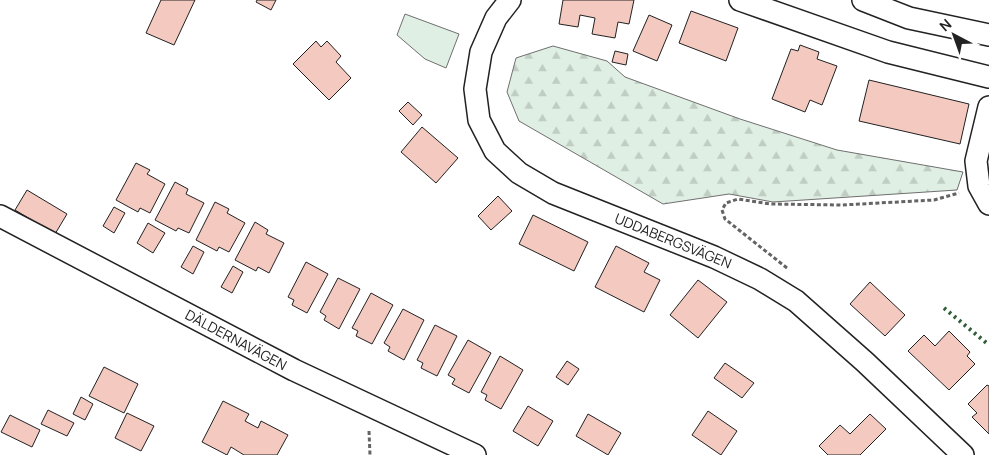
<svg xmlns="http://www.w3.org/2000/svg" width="989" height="455" viewBox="0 0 989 455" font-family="Manrope,sans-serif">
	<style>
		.forest { fill: url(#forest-firs); stroke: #6f6f6f }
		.park { fill: #e0efe3; stroke: #6f6f6f }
		.building { fill: #f3c9c0; stroke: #222 }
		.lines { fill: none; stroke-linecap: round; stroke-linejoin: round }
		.minor-casing { stroke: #222; stroke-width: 24 }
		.path { stroke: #646464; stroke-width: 3; stroke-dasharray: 4 2.5; stroke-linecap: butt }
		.minor { stroke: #fff; stroke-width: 21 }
		.hedge { stroke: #2f5e38; stroke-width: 4; stroke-dasharray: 2.5 4; stroke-linecap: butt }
		.labels { text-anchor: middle; stroke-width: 4; stroke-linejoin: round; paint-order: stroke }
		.street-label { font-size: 14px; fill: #222; stroke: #fff }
	</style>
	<defs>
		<pattern id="forest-firs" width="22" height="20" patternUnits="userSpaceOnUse" patternTransform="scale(1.25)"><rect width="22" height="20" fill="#e0efe3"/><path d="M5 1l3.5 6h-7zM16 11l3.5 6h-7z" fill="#c0cdc2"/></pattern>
	</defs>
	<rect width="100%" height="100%" fill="#fff"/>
	<polygon class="forest" points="553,46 607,61 625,77 740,119 837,150 963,172 957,190 773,202 729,194 663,204 519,121 507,92 516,58"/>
	<polygon class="park" points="405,14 459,34 446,68 425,59 397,35"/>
	<g class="building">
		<polygon points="161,0 195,0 174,45 146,33"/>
		<polygon points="257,0 276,0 271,10 256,2"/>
		<polygon points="563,0 634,0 629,24 618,22 615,38 592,34 595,18 580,15 578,27 559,24"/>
		<polygon points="691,11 738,28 726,61 679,43"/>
		<polygon points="649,15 672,25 657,61 633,51"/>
		<polygon points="316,41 321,47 327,41 341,56 336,62 351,78 329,100 293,64"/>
		<polygon points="800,45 819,52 817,59 837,66 822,105 810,100 805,112 772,99 791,49 798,51"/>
		<polygon points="615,51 628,54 626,65 612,62"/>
		<polygon points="869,80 969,104 960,144 859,121"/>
		<polygon points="408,102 422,115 413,125 399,111"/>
		<polygon points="422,127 458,158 436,183 401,152"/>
		<polygon points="136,163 150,170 147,174 165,184 150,213 140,208 138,212 116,200"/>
		<polygon points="175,182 188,189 186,194 204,203 189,233 178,228 176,231 155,220"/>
		<polygon points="27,190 67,214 55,234 15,210"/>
		<polygon points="498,196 512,211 491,230 478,216"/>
		<polygon points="215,202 229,209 227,213 245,223 229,252 219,247 217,251 196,240"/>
		<polygon points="114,207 125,213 114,233 103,226"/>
		<polygon points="533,215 588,242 574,271 519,244"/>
		<polygon points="255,222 268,230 266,234 284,243 269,273 258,267 256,271 235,260"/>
		<polygon points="148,223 165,233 153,253 137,243"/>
		<polygon points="193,246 204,252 193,274 181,267"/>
		<polygon points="616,246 649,263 644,272 660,280 644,312 595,287"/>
		<polygon points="306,262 328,274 307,313 292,305 294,300 288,297"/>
		<polygon points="233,266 243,272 232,293 221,287"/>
		<polygon points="338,278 360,289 339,329 324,320 326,316 320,312"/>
		<polygon points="698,280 727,302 698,338 670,315"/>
		<polygon points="870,282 905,315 885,336 850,304"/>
		<polygon points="371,293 393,305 372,344 356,336 358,331 352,328"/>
		<polygon points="403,309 424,320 404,360 388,351 390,347 384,343"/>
		<polygon points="435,325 457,336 437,376 421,368 423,363 417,360"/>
		<polygon points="949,331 970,352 967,356 975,364 949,390 908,351 924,335 935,346"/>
		<polygon points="468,340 491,353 469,393 452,384 455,379 448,375"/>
		<polygon points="500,356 523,370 501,409 485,400 487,395 481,392"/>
		<polygon points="567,361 579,369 568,385 556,377"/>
		<polygon points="725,363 754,383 742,398 714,378"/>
		<polygon points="104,367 138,384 124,413 89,396"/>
		<polygon points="987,385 989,386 989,434 972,417 977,413 968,404"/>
		<polygon points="81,397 93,404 85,420 73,414"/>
		<polygon points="223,401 249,414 245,421 258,428 261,421 288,435 277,455 244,455 231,447 227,455 202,442"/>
		<polygon points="528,406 553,421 538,446 513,431"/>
		<polygon points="48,410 74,423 67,436 41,424"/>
		<polygon points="708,411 737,431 721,455 692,435"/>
		<polygon points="127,413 154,426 141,451 115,438"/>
		<polygon points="588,414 621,433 608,455 576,436"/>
		<polygon points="870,414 886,429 860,455 828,455 819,446 840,425 850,434"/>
		<polygon points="10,415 40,430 32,447 1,432"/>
	</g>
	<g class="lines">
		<defs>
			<g id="minor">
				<polyline points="510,0 496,18 481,52 475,89 479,120 495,151 519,173 553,193 714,257 760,279 796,301 865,362 963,455"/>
				<polyline points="740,0 888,52 989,77"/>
				<polyline points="863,0 909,18 989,35"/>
				<polyline points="989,107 976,161 979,186 989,204"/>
				<polyline points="0,216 294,370 475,455"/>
			</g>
		</defs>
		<use href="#minor" class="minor-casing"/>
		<g class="path">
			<polyline points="787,268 725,219 722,210 726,203 738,199 770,204 842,205 934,200 959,193"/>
			<polyline points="369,431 370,455"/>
		</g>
		<use href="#minor" class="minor"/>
		<polyline class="hedge" points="944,308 989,345"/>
	</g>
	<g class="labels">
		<g class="street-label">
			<text transform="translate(673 241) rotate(22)" y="5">UDDABERGSVÄGEN</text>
			<text transform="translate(236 340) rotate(28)" y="5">DÄLDERNAVÄGEN</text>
		</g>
	</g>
	<g transform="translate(954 35) rotate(319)" stroke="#ffffff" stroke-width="4" paint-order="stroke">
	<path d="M0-4L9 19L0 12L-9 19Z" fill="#222222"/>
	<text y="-8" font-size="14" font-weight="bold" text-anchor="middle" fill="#222222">N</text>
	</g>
</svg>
